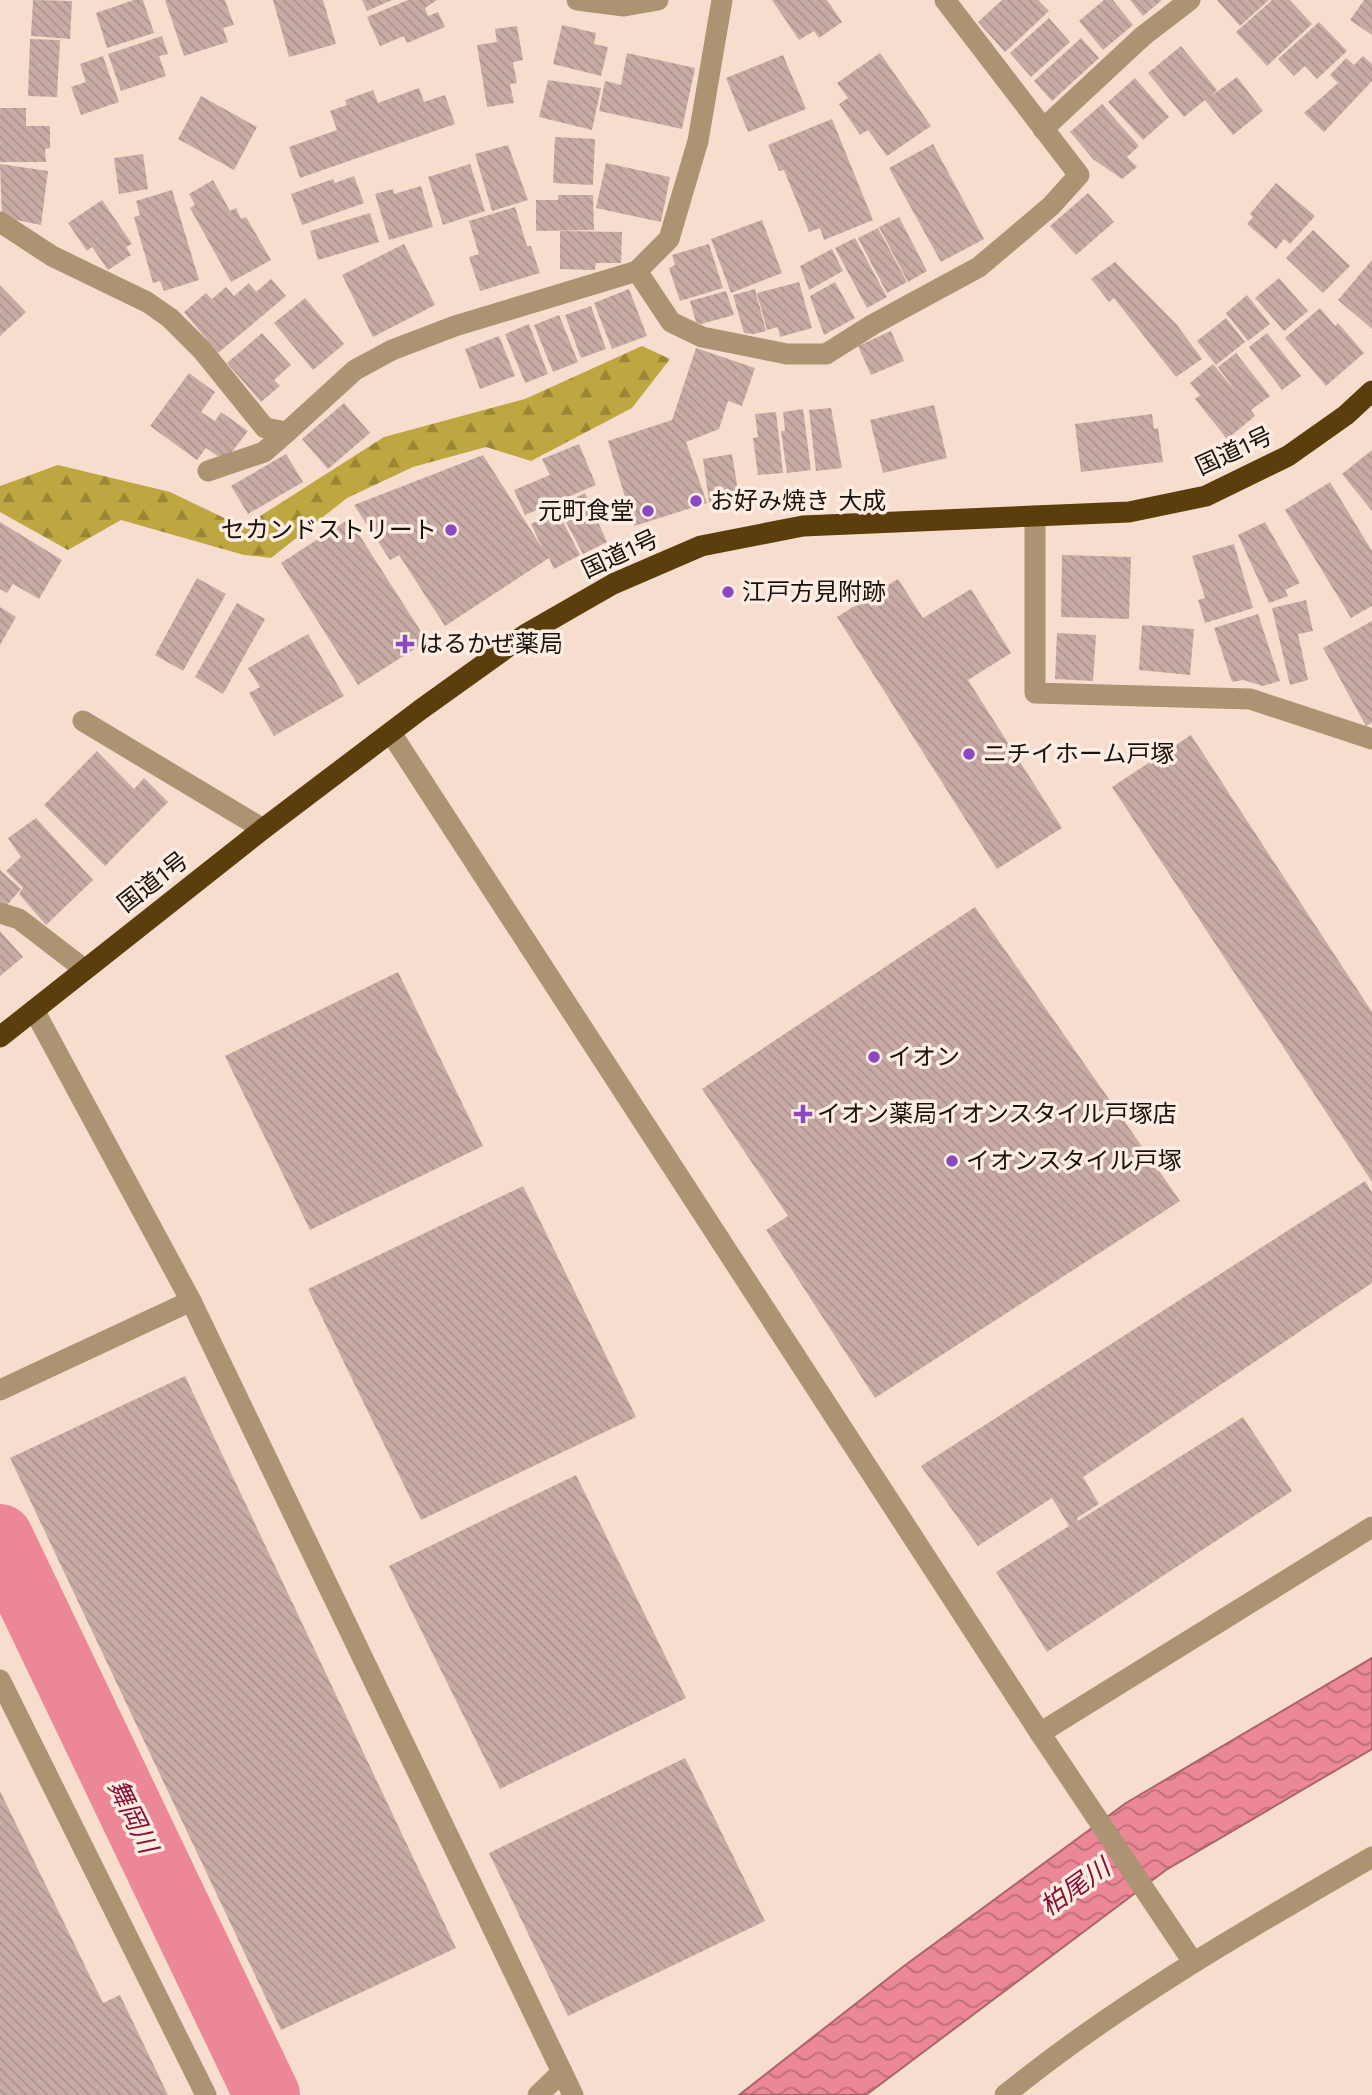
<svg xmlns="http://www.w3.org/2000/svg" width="1372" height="2095" viewBox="0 0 1372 2095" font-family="'Work Sans','Noto Sans JP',sans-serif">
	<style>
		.forest { fill: url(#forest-firs) }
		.water { fill: url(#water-waves); stroke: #ac646c; stroke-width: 2 }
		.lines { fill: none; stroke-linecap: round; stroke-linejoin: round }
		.river { stroke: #eb8796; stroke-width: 66 }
		.building { fill: url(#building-back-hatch) }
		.minor { stroke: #ac9372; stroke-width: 21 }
		.highway { stroke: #5c3e0d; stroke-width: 21 }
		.poi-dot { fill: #8a49be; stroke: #fdede3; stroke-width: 2.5 }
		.labels { text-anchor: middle; stroke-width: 7; stroke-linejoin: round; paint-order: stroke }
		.street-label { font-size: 24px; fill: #19110b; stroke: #fdede3 }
		.poi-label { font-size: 24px; fill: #19110b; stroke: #fdede3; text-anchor: start }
		.water-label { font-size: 26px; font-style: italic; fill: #880e35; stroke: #fdede3 }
	</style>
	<defs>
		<pattern id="forest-firs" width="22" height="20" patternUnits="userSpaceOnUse" patternTransform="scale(1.75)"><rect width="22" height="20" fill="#bea640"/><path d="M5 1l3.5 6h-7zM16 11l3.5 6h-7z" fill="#9a8634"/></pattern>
		<pattern id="water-waves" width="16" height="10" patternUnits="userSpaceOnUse" patternTransform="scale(1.75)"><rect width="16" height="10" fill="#eb8796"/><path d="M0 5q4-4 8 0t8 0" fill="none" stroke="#be6d79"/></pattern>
		<pattern id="building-back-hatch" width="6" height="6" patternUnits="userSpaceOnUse" patternTransform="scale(1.75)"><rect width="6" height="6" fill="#c9aba5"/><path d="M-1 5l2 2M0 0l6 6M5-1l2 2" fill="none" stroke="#ac928d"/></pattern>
	</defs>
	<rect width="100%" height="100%" fill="#f7ddce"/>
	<polygon class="forest" points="642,346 670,359 632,408 531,461 486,447 413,467 347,498 271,558 244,555 121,520 68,550 0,512 0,486 58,465 170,492 243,527 384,437 525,399"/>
	<polygon class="water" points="1372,1658 1372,1749 1166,1870 866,2095 739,2095 904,1966 1126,1803"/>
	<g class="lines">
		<polyline class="river" points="0,1537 267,2095"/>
	</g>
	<g class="building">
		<polygon points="33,0 72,1 70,39 31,36"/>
		<polygon points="134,0 143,0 154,33 107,48 96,13"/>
		<polygon points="165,0 225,0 234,25 223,28 228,42 184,56"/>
		<polygon points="273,0 323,0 336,44 289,57"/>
		<polygon points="362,0 392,0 367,11"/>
		<polygon points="408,0 437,0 425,8 428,16 438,12 445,27 407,43 404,36 380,46 367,17"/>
		<polygon points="772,0 827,0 842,22 819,38 814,31 799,40"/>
		<polygon points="1002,0 1038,0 1049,11 1005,52 978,22"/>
		<polygon points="1104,0 1113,0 1133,25 1103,50 1079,21"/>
		<polygon points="1130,0 1162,0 1143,16"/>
		<polygon points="1217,0 1269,0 1240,26"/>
		<polygon points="1272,0 1290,0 1312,24 1267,66 1236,32"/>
		<polygon points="1364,0 1372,0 1372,35 1350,20"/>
		<polygon points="1049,18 1070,42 1031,77 1010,53"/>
		<polygon points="1319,22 1347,51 1317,79 1305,66 1294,76 1278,59"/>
		<polygon points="562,25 596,33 594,44 608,47 601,76 553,64"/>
		<polygon points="517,26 523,60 513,62 517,83 510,84 514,103 487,107 477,45 497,42 495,29"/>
		<polygon points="162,36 168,54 159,56 166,76 121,91 108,54"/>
		<polygon points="1081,38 1099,58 1052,101 1034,81"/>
		<polygon points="30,39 60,40 57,97 28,96"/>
		<polygon points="1181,46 1217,90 1211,96 1237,77 1263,111 1233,135 1205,100 1184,117 1148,73"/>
		<polygon points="627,53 695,68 682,129 599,111 605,81 621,85"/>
		<polygon points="880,53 931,126 887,156 868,130 860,135 839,104 848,98 837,83"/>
		<polygon points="783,55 806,109 748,132 726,78"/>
		<polygon points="103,56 119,102 81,115 71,87 86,82 80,64"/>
		<polygon points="1363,56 1372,64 1372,81 1324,132 1304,113 1338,83 1330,75 1346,58 1354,65"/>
		<polygon points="1135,78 1169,117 1143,140 1108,102"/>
		<polygon points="548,80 601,88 592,130 539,117"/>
		<polygon points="419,88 424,102 445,95 455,124 300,178 289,147 337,130 330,111 347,105 345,100 373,90 378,103"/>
		<polygon points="201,96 257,127 234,170 178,139"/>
		<polygon points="1102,104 1139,146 1127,157 1137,167 1122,179 1093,159 1070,132"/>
		<polygon points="0,108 26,108 26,126 50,126 50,148 45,149 46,162 0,162"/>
		<polygon points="832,119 873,220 824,240 820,228 809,232 784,170 779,171 768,145"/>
		<polygon points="555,137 595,139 593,185 553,183"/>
		<polygon points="933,144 984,239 941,262 889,168"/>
		<polygon points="508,145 528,200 492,211 475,154"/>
		<polygon points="143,154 148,189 119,194 114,158"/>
		<polygon points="606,163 670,177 661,222 596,208"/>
		<polygon points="0,164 48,171 41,225 2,217"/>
		<polygon points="470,164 485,211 443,225 428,177"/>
		<polygon points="354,176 364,203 302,225 291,194 333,179 335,183"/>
		<polygon points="213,180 230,211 236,208 241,219 246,217 271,260 231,282 190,208 195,205 189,194"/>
		<polygon points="1276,183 1315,216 1290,244 1284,239 1276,249 1247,224 1253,217 1250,214"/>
		<polygon points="421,186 433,227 389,240 375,194 393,189 394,194"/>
		<polygon points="172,190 199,280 164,291 160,281 153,283 134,217 140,215 136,201"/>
		<polygon points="1088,193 1114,222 1076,255 1050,226"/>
		<polygon points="558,195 593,195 594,230 536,231 536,200 558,200"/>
		<polygon points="102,200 132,244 126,247 131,255 108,270 92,247 87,251 68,223"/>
		<polygon points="515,207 527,246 531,246 540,273 480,291 469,257 479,254 469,221"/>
		<polygon points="370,213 379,242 318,260 310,231"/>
		<polygon points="899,217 927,271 908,282 879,227"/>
		<polygon points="762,220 782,273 731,293 711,239"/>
		<polygon points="878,228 907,282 887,293 858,238"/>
		<polygon points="1313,230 1350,266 1323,293 1286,258"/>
		<polygon points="560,231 622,232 621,263 596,263 595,270 560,269"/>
		<polygon points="855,238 887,297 867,308 835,248"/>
		<polygon points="404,244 435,305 373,337 342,275"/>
		<polygon points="709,244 723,288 680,301 669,268 675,265 672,255"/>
		<polygon points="832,249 843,271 809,290 800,266"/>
		<polygon points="1372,260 1372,329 1338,300"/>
		<polygon points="1115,262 1177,325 1202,359 1176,377 1114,298 1109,302 1091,279"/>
		<polygon points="1279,278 1308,311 1284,331 1255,298"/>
		<polygon points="271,279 286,296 218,353 184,312 206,293 212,299 226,287 234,296 249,283 256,292"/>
		<polygon points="799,282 812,328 780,337 778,327 767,330 757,293"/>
		<polygon points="835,282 855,318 824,335 810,296"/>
		<polygon points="0,285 26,312 0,336"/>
		<polygon points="629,289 647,336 612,349 594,303"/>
		<polygon points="755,289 766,331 754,334 744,333 733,295"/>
		<polygon points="726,291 734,315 701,324 696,322 690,301"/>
		<polygon points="1247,295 1270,324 1248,341 1226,313"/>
		<polygon points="305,298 344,344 313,370 274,323"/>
		<polygon points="591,306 606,349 581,358 565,315"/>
		<polygon points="1320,308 1335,326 1338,323 1364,353 1326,386 1285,338"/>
		<polygon points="559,315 578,362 553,372 534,325"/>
		<polygon points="1226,318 1245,342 1216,365 1197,341"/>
		<polygon points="529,324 548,374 525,383 505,334"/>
		<polygon points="891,331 904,361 871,375 858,346"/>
		<polygon points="262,333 291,365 274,380 280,386 261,402 227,363"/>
		<polygon points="1267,333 1301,376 1282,390 1249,347"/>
		<polygon points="499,336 515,376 480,389 465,349"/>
		<polygon points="696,348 755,368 742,406 728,401 719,429 686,442 707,503 634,526 608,441 672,420"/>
		<polygon points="1236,353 1270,396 1251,410 1255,416 1227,439 1195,399 1200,395 1190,383 1213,364 1236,392 1218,367"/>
		<polygon points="189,373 215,392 201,412 215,421 221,412 248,431 225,461 206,448 197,460 150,426"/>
		<polygon points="344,403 370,433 328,469 302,439"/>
		<polygon points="934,405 947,458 883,473 870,420"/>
		<polygon points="831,408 842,468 816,471 809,410"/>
		<polygon points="803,409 811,470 787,473 781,431 785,431 783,412"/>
		<polygon points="776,412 783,473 758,475 753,438 758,437 755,414"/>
		<polygon points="1152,414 1154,429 1158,428 1163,462 1081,472 1075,424"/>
		<polygon points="579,444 596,485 525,515 514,490 550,475 542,459"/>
		<polygon points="1372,450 1372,511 1342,474"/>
		<polygon points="286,454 303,482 248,514 231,486"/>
		<polygon points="732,454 740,503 710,508 703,459"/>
		<polygon points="483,455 543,549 531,524 557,510 580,555 554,569 549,558 445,626 399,555 390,560 354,505"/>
		<polygon points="1330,482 1372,551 1372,606 1351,618 1285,510"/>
		<polygon points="585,493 607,542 583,554 558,507"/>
		<polygon points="349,519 427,641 358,685 281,563"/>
		<polygon points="0,522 62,560 39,599 13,584 7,593 0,589"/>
		<polygon points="1265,522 1300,583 1285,590 1288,596 1269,603 1238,535"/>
		<polygon points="1234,544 1253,608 1205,623 1198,600 1205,598 1192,556"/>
		<polygon points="1062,555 1131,557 1129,619 1061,617"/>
		<polygon points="197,578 226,594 183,671 155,655"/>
		<polygon points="898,579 923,618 971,589 1011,653 968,680 1062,828 997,869 837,617"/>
		<polygon points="1306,600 1313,631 1298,634 1308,680 1290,685 1272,608"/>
		<polygon points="237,603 265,619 223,694 195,677"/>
		<polygon points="0,607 16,617 0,645"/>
		<polygon points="1258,614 1280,681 1263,686 1243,680 1232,682 1214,628"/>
		<polygon points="1372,621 1372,723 1366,726 1323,648"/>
		<polygon points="1142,625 1194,629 1190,675 1139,670"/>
		<polygon points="1057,633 1096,635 1093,681 1055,679"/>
		<polygon points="308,634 344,696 274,736 249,693 260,687 248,668"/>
		<polygon points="1191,735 1372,1012 1372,1182 1112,787"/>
		<polygon points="97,751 134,789 144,778 168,802 105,866 44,805"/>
		<polygon points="36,818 93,880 46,925 19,894 23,888 6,871 21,857 8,838"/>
		<polygon points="0,870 21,889 7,905 0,903"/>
		<polygon points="975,907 1180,1201 875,1398 766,1230 788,1216 702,1089"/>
		<polygon points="0,931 23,957 0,976"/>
		<polygon points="398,972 483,1146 310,1230 225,1056"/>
		<polygon points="1365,1181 1372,1192 1372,1283 1083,1477 1099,1504 1077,1518 1078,1521 1243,1417 1292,1491 1047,1652 996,1572 1069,1526 1052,1498 978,1546 921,1466"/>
		<polygon points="523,1186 636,1417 421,1520 308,1289"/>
		<polygon points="185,1376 456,1948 281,2030 10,1458"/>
		<polygon points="576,1475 686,1698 500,1789 389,1566"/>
		<polygon points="685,1758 765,1921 568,2016 489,1853"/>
		<polygon points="0,1791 103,2003 120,1995 168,2095 0,2095"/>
	</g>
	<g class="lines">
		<g class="minor">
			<polyline points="577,0 624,6 658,0"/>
			<polyline points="1043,129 1143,36 1190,0"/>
			<polyline points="0,222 52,256 147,302 170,318 202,350 265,428 287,432 355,370 392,350 455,326 637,271 669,239 698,141 722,0"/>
			<polyline points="637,271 671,322 702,337 787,354 826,354 872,325 979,267 1051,206 1079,175 945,0"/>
			<polyline points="208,471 264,452 287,432"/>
			<polyline points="1035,516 1035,693 1250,699 1372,739"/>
			<polyline points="83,721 263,829"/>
			<polyline points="391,733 1040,1733 1193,1962"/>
			<polyline points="0,913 19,919 84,969"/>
			<polyline points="34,1010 191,1301 573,2095"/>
			<polyline points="0,1390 191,1301"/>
			<polyline points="0,1680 206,2095"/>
			<polyline points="1040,1733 1372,1527"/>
			<polyline points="538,2095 562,2072"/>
			<path d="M1005,2095C1118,2003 1246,1930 1372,1857"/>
		</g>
		<polyline class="highway" points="0,1037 263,829 420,710 526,634 613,584 701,546 803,526 1129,512 1206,496 1288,456 1346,415 1372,391"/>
	</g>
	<g class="poi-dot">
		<circle cx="696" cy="501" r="7"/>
		<circle cx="648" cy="511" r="7"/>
		<circle cx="451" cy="530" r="7"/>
		<circle cx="728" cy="592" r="7"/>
		<path d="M401.5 633.5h7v7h7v7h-7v7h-7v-7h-7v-7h7z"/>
		<circle cx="969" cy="754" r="7"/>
		<circle cx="874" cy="1057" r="7"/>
		<path d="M799.5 1103.5h7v7h7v7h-7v7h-7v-7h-7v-7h7z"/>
		<circle cx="952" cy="1161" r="7"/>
	</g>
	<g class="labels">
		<g class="street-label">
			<text transform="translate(1234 451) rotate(-25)" y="8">国道1号</text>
			<text transform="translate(620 554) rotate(-25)" y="8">国道1号</text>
			<text transform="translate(153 882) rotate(-38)" y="8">国道1号</text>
		</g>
		<g class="poi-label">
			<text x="710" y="509">お好み焼き 大成</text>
			<text x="634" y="519" text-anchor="end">元町食堂</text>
			<text x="437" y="538" text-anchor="end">セカンドストリート</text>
			<text x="742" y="600">江戸方見附跡</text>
			<text x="419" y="652">はるかぜ薬局</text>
			<text x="983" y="762">ニチイホーム戸塚</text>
			<text x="888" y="1065">イオン</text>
			<text x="817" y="1122">イオン薬局イオンスタイル戸塚店</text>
			<text x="966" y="1169">イオンスタイル戸塚</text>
		</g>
		<g class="water-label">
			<text transform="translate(133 1816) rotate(64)" y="9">舞岡川</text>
			<text transform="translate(1075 1887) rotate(-35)" y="9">柏尾川</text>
		</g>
	</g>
</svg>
